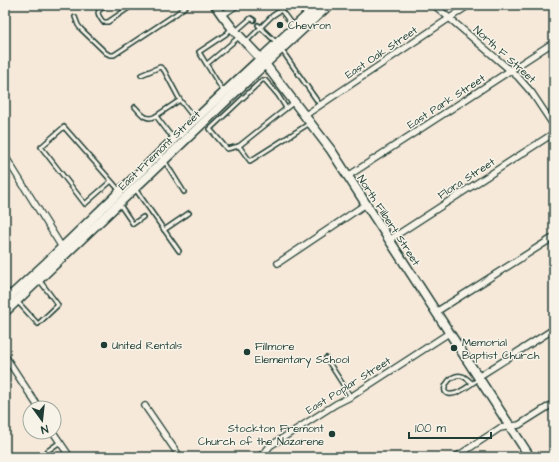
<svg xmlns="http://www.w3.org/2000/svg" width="559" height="462" viewBox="0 0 559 462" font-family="'Architects Daughter',sans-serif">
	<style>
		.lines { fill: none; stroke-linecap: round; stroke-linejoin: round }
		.lane-casing { stroke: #1f3d34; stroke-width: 6 }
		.street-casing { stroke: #1f3d34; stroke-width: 8 }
		.secondary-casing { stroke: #1f3d34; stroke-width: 11 }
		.lane { stroke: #f7f3e8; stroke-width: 3 }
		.street { stroke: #f7f3e8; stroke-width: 5.5 }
		.secondary { stroke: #f7f3e8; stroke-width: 8 }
		.poi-dot { fill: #1f3d34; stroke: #f7f3e8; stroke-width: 1.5 }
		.labels { text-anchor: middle; stroke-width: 3; stroke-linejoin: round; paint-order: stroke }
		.poi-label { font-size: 11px; fill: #1f3d34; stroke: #f7f3e8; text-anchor: start }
		.street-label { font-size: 11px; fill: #1f3d34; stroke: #f7f3e8 }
	</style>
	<rect width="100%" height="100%" fill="#f6e9da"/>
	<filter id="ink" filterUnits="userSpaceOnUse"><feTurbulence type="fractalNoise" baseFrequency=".025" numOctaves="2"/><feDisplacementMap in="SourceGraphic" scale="8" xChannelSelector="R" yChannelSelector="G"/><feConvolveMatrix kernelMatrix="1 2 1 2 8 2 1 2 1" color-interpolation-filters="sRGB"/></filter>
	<g filter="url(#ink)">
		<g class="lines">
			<defs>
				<g id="lane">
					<path d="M106,5C96,12 96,12 103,22H108L133,5"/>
					<polyline points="75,17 78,25 81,29 106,53 110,55 114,55 176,14 187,5"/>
					<polyline points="258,25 277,43"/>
					<polyline points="236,31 251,18 254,20"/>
					<polyline points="246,42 272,16 281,10 293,26"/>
					<polyline points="281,49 320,105"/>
					<polyline points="207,64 239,37"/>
					<polyline points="141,75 160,67 164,70 180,100"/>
					<polyline points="223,91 199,52 226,34 232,28"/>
					<polyline points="293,103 239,146 250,161 310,123"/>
					<path d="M135,107C141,113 146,122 156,116"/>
					<polyline points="174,138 168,132 156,116 180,100 194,118"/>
					<polyline points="239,146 227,149 210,129 262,80 265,80 278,95 286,108"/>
					<polyline points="159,154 164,160 184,192"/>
					<polyline points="110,182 85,204 41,147 64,127 120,191"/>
					<polyline points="136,190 179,251"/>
					<polyline points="120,205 133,224 143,217"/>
					<polyline points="164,230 189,213"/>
					<polyline points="17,301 38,324 58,305 40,281"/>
					<polyline points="326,358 351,397"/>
					<path d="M472,383C469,381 466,377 462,376C449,372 436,396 452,394C460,394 472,383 479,379"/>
					<polyline points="39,457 60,442"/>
				</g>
				<g id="street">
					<polyline points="434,5 518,77 532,93 554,126"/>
					<polyline points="222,15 237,5"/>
					<polyline points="304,116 469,5"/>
					<polyline points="5,156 63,249"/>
					<polyline points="348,176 554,42"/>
					<polyline points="389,240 554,133"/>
					<polyline points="278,263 366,204"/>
					<polyline points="5,289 11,299"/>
					<polyline points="436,312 554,237"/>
					<polyline points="5,356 39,408"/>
					<polyline points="478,377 554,329"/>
					<polyline points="145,406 180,457"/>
					<polyline points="53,432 70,457"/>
					<polyline points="259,457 266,451 270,446 336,404 352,396 449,333"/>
					<polyline points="456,457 500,428 519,425 554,403"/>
				</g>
				<g id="secondary">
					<polyline points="215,5 222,15 233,29 262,60 331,150 530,457"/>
					<polyline points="5,301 46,263 172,141 318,5"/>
					<polyline points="5,312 265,64 329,5"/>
				</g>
			</defs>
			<use href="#lane" class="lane-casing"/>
			<use href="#street" class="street-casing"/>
			<use href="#secondary" class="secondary-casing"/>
			<use href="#lane" class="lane"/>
			<use href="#street" class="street"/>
			<use href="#secondary" class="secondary"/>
		</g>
	</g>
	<g class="poi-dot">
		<circle cx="280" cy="25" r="4"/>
		<circle cx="104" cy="345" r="4"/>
		<circle cx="454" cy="348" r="4"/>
		<circle cx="247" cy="352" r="4"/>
		<circle cx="332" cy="434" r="4"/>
	</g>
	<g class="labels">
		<g class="poi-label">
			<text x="288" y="29">Chevron</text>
			<text x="462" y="346">Memorial<tspan x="462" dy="13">Baptist Church</tspan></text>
			<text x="112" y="349">United Rentals</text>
			<text x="255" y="350">Fillmore<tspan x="255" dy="13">Elementary School</tspan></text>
			<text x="324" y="432" text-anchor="end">Stockton Fremont<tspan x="324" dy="13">Church of the Nazarene</tspan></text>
		</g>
		<g class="street-label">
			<text transform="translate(381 52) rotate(-34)" y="4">East Oak Street</text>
			<text transform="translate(505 54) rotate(42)" y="4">North F Street</text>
			<text transform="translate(446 101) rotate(-33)" y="4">East Park Street</text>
			<text transform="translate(159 150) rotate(-44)" y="4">East Fremont Street</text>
			<text transform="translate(466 178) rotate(-33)" y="4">Flora Street</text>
			<text transform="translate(389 220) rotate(57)" y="4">North Filbert Street</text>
			<text transform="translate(348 385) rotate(-32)" y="4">East Poplar Street</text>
		</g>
	</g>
	<rect width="559" height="462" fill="none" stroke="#f7f3e8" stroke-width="20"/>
	<rect x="10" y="10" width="539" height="442" fill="none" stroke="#1f3d34" stroke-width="1.5" filter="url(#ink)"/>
	<g transform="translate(42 420) rotate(165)"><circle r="19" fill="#f7f3e8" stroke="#a1aaa0"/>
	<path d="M0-3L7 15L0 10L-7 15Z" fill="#1f3d34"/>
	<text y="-6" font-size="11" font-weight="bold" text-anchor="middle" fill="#1f3d34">N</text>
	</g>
	<path d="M409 432v6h82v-6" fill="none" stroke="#1f3d34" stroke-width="2"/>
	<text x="415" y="432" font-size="12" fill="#1f3d34" stroke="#f7f3e8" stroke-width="3" paint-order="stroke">100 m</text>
</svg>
